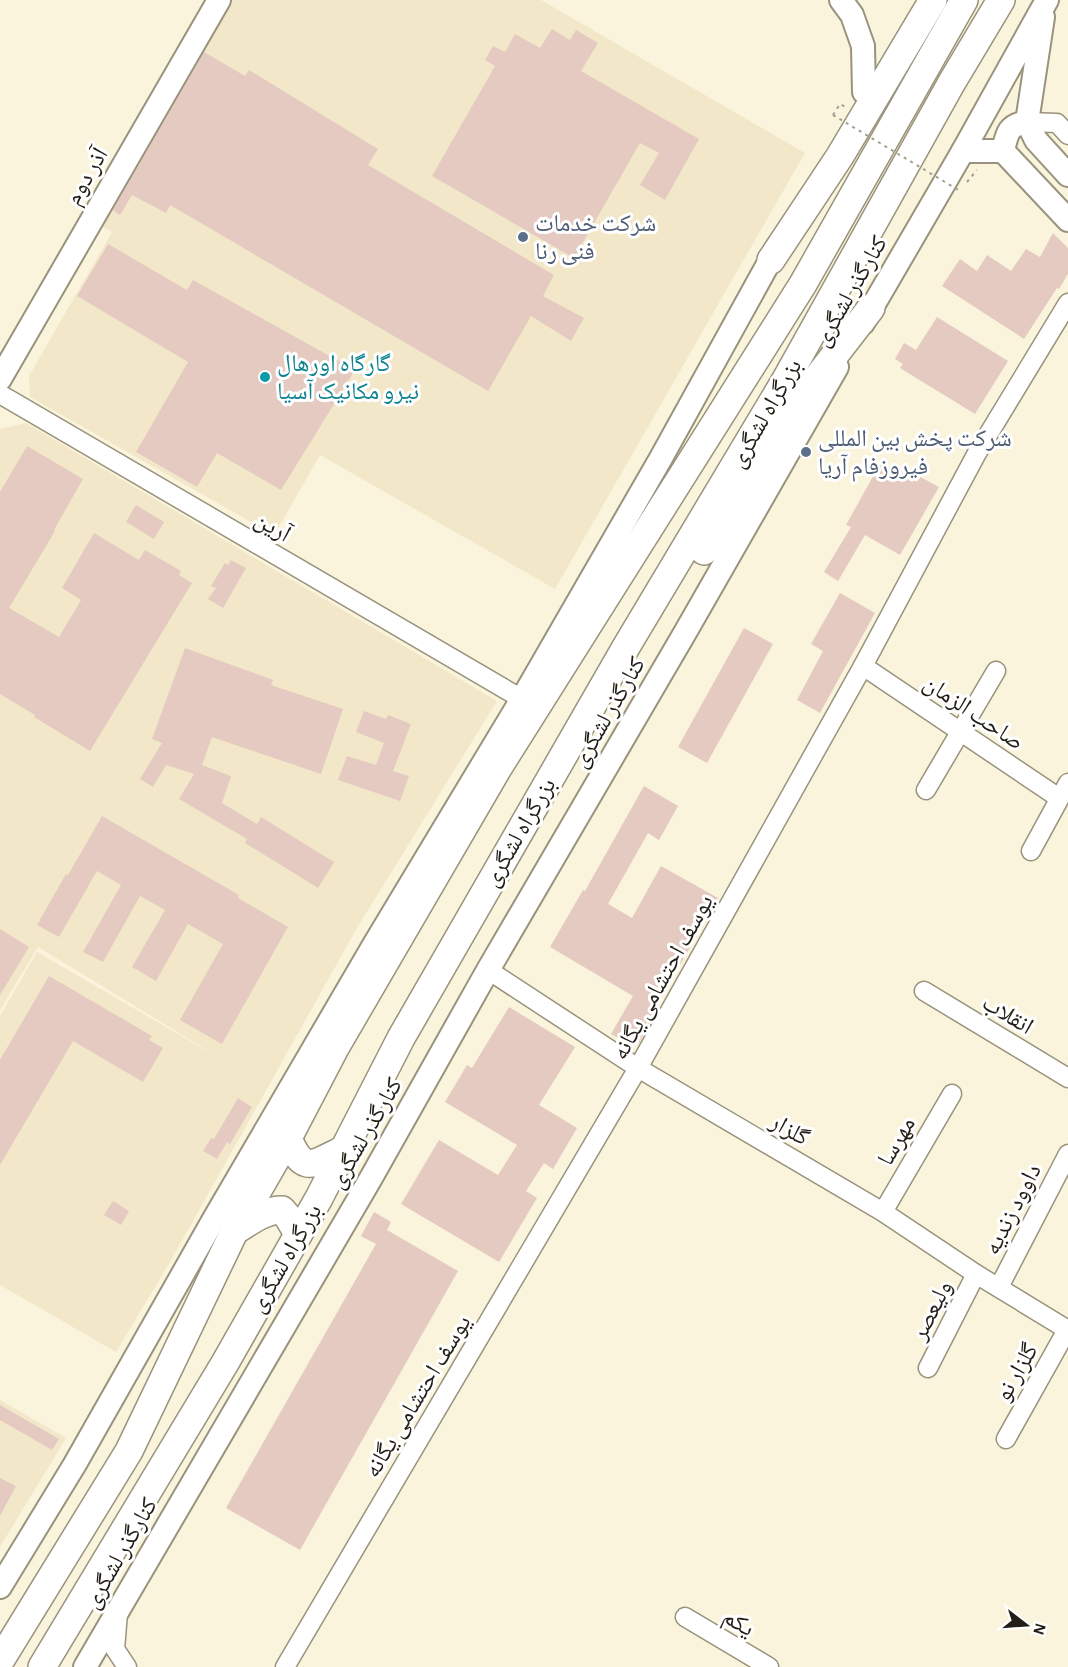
<svg xmlns="http://www.w3.org/2000/svg" width="1068" height="1667" viewBox="0 0 1068 1667" font-family="'Alegreya Sans','Noto Naskh Arabic',sans-serif">
	<style>
		.built { fill: #f2e8c9 }
		.building { fill: #e4cac0 }
		.lines { fill: none; stroke-linecap: round; stroke-linejoin: round }
		.minor-casing { stroke: #99927c; stroke-width: 21 }
		.major-casing { stroke: #99927c; stroke-width: 26 }
		.highway-casing { stroke: #99927c; stroke-width: 30 }
		.path { stroke: #a49f8d; stroke-width: 2; stroke-dasharray: 3 4.5; stroke-linecap: butt }
		.minor { stroke: #fff; stroke-width: 18 }
		.major { stroke: #fff; stroke-width: 22 }
		.highway { stroke: #fff; stroke-width: 27 }
		.path-bridge { stroke: #a49f8d; stroke-width: 2; stroke-dasharray: 3 4.5; stroke-linecap: butt }
		.service-dot { fill: #5c6f8a; stroke: #fff; stroke-width: 2 }
		.culture-dot { fill: #0f9aa8; stroke: #fff; stroke-width: 2 }
		.labels { text-anchor: middle; stroke-width: 6; stroke-linejoin: round; paint-order: stroke }
		.street-label { font-size: 24px; fill: #211e15; stroke: #fff }
		.service-label { font-size: 24px; fill: #4e5e75; stroke: #fff; text-anchor: start }
		.culture-label { font-size: 24px; fill: #0d838f; stroke: #fff; text-anchor: start }
	</style>
	<rect width="100%" height="100%" fill="#fbf4dc"/>
	<g class="built">
		<polygon points="232,0 541,0 805,153 555,589 320,455 274,535 30,397 29,376 112,232 100,225"/>
		<polygon points="26,423 497,701 357,928 170,1262 116,1352 0,1285 0,1016 37,952 223,1060 38,947 0,1010 0,429"/>
		<polygon points="0,1400 66,1438 0,1547"/>
	</g>
	<g class="building">
		<polygon points="552,29 570,40 576,30 598,43 581,71 699,139 665,200 640,185 659,153 640,143 574,258 432,176 495,66 485,60 493,46 505,52 515,34 540,48"/>
		<polygon points="204,52 245,76 249,70 378,149 368,165 554,275 543,296 584,318 571,341 531,316 488,391 170,205 166,213 132,195 120,215 113,210"/>
		<polygon points="1053,233 1068,248 1068,274 1059,289 1057,288 1024,339 942,286 960,259 977,271 987,255 1011,271 1026,249 1040,257"/>
		<polygon points="108,244 187,290 193,280 355,370 281,490 217,453 197,487 136,452 188,362 77,296"/>
		<polygon points="937,317 1008,361 975,414 900,368 903,364 895,359 904,343 916,350"/>
		<polygon points="27,446 83,479 54,530 55,531 9,608 59,637 81,600 62,588 94,533 139,560 145,550 181,571 179,575 192,583 90,751 34,717 35,715 0,694 0,492"/>
		<polygon points="881,462 911,478 915,474 939,487 900,555 865,535 838,581 824,572 851,527 846,525"/>
		<polygon points="136,505 164,522 154,539 126,522"/>
		<polygon points="231,560 246,568 223,608 208,599 216,588 211,586 225,563 228,565"/>
		<polygon points="840,593 875,613 820,713 797,700 823,651 811,644"/>
		<polygon points="744,628 773,644 707,763 678,747"/>
		<polygon points="185,648 273,680 271,685 343,709 321,774 212,737 202,765 231,776 222,803 257,824 261,817 334,862 318,888 245,843 247,839 179,799 194,774 166,765 153,787 140,779 162,743 152,739"/>
		<polygon points="364,711 386,719 388,715 411,724 393,771 409,776 400,801 338,780 347,756 376,765 384,743 356,732"/>
		<polygon points="644,786 678,806 659,840 648,833 608,904 632,918 661,866 718,898 650,1018 652,1019 639,1043 631,1045 611,1034 633,996 550,947 583,890 585,891"/>
		<polygon points="102,816 239,895 238,898 288,927 222,1044 180,1020 223,944 188,924 156,981 132,967 165,910 140,896 103,962 83,952 121,885 97,871 59,937 37,925 66,874 68,875"/>
		<polygon points="0,929 29,947 0,995"/>
		<polygon points="49,976 152,1036 149,1040 163,1048 143,1082 73,1041 0,1165 0,1060"/>
		<polygon points="509,1007 575,1047 539,1105 577,1128 553,1169 544,1163 526,1191 537,1198 499,1262 401,1204 439,1140 498,1175 517,1145 445,1102 467,1065 472,1068"/>
		<polygon points="238,1098 252,1107 230,1144 227,1142 217,1159 203,1151 211,1138 214,1139"/>
		<polygon points="113,1201 129,1211 121,1225 104,1215"/>
		<polygon points="374,1212 391,1222 387,1230 458,1271 300,1550 226,1508 376,1244 361,1236"/>
		<polygon points="0,1405 59,1439 52,1450 0,1420"/>
		<polygon points="0,1478 16,1486 0,1516"/>
	</g>
	<g class="lines">
		<defs>
			<g id="minor">
				<polyline points="1027,122 1057,123 1068,135"/>
				<polyline points="0,394 522,699"/>
				<polyline points="863,666 1059,798"/>
				<polyline points="926,790 996,671"/>
				<polyline points="1031,851 1068,783"/>
				<polyline points="488,970 638,1068 883,1212 976,1274 1068,1330"/>
				<polyline points="924,991 1068,1078"/>
				<polyline points="883,1212 952,1094"/>
				<polyline points="999,1287 1068,1154"/>
				<polyline points="928,1368 976,1274"/>
				<polyline points="1006,1439 1067,1330"/>
				<polyline points="118,1613 115,1649 127,1667"/>
				<polyline points="685,1617 769,1667"/>
				<polyline points="285,1667 638,1068 863,666 977,453 1068,303"/>
			</g>
			<g id="major">
				<polyline points="841,0 852,15 863,46 864,92"/>
				<polyline points="1027,122 1043,17"/>
				<polyline points="1027,122 1036,140 1068,175"/>
				<polyline points="963,151 1003,151"/>
				<polyline points="1003,151 1068,220"/>
				<path d="M1003,151C1007,133 1008,125 1027,122"/>
				<polyline points="863,323 963,151 1047,0"/>
				<polyline points="0,379 219,0"/>
				<polyline points="0,1587 75,1464 214,1219 375,943 522,699 661,458 778,246"/>
				<polyline points="85,1667 371,1178 488,970 686,631 837,367"/>
			</g>
			<g id="highway">
				<polyline points="771,260 840,156 933,0"/>
				<polyline points="704,551 807,391 871,308"/>
				<path d="M288,1138C304,1177 314,1163 345,1149"/>
				<path d="M236,1230C251,1221 264,1210 282,1210L288,1217L298,1234"/>
				<polyline points="0,1661 129,1451 235,1230 288,1138 335,1048 498,768 803,284 964,0"/>
				<polyline points="42,1667 225,1363 319,1198 401,1038 626,647 785,381 952,82 1001,0"/>
			</g>
		</defs>
		<use href="#minor" class="minor-casing"/>
		<use href="#major" class="major-casing"/>
		<use href="#highway" class="highway-casing"/>
		<g class="path">
			<polyline points="833,115 840,104 847,108"/>
			<polyline points="967,182 977,170"/>
		</g>
		<use href="#minor" class="minor"/>
		<use href="#major" class="major"/>
		<use href="#highway" class="highway"/>
		<polyline class="path-bridge" points="833,115 960,191"/>
	</g>
	<g class="service-dot">
		<circle cx="523" cy="237" r="6"/>
		<circle cx="806" cy="452" r="6"/>
	</g>
	<circle class="culture-dot" cx="265" cy="377" r="6"/>
	<g class="labels">
		<g class="street-label">
			<text transform="translate(86 176) rotate(-60)" y="8">آذر دوم</text>
			<text transform="translate(850 291) rotate(-60)" y="8">کنارگذر لشگری</text>
			<text transform="translate(765 413) rotate(-60)" y="8">بزرگراه لشگری</text>
			<text transform="translate(273 526) rotate(30)" y="8">آرین</text>
			<text transform="translate(608 712) rotate(-60)" y="8">کنارگذر لشگری</text>
			<text transform="translate(974 712) rotate(34)" y="8">صاحب الزمان</text>
			<text transform="translate(519 832) rotate(-60)" y="8">بزرگراه لشگری</text>
			<text transform="translate(662 977) rotate(-61)" y="8">یوسف احتشامی یگانه</text>
			<text transform="translate(1008 1014) rotate(31)" y="8">انقلاب</text>
			<text transform="translate(790 1129) rotate(30)" y="8">گلزار</text>
			<text transform="translate(365 1133) rotate(-60)" y="8">کنارگذر لشگری</text>
			<text transform="translate(896 1141) rotate(-60)" y="8">مهرسا</text>
			<text transform="translate(1012 1209) rotate(-63)" y="8">داوود زندیه</text>
			<text transform="translate(285 1258) rotate(-60)" y="8">بزرگراه لشگری</text>
			<text transform="translate(931 1310) rotate(-63)" y="8">ولیعصر</text>
			<text transform="translate(1016 1372) rotate(-60)" y="8">گلزار نو</text>
			<text transform="translate(417 1396) rotate(-59)" y="8">یوسف احتشامی یگانه</text>
			<text transform="translate(120 1553) rotate(-60)" y="8">کنارگذر لشگری</text>
			<text transform="translate(739 1622) rotate(31)" y="8">یکم</text>
		</g>
		<g class="service-label">
			<text x="535" y="231">شرکت خدمات<tspan x="535" dy="28">فنی رنا</tspan></text>
			<text x="818" y="446">شرکت پخش بین المللی<tspan x="818" dy="28">فیروزفام آریا</tspan></text>
		</g>
		<g class="culture-label">
			<text x="277" y="371">گارگاه اورهال<tspan x="277" dy="28">نیرو مکانیک آسیا</tspan></text>
		</g>
	</g>
	<g transform="translate(1026 1625) rotate(107)" stroke="#ffffff" stroke-width="4.5" paint-order="stroke">
	<path d="M0-4.5L10 22L0 15L-10 22Z" fill="#211e15"/>
	<text y="-9" font-size="16" font-weight="bold" text-anchor="middle" fill="#211e15">N</text>
	</g>
</svg>
